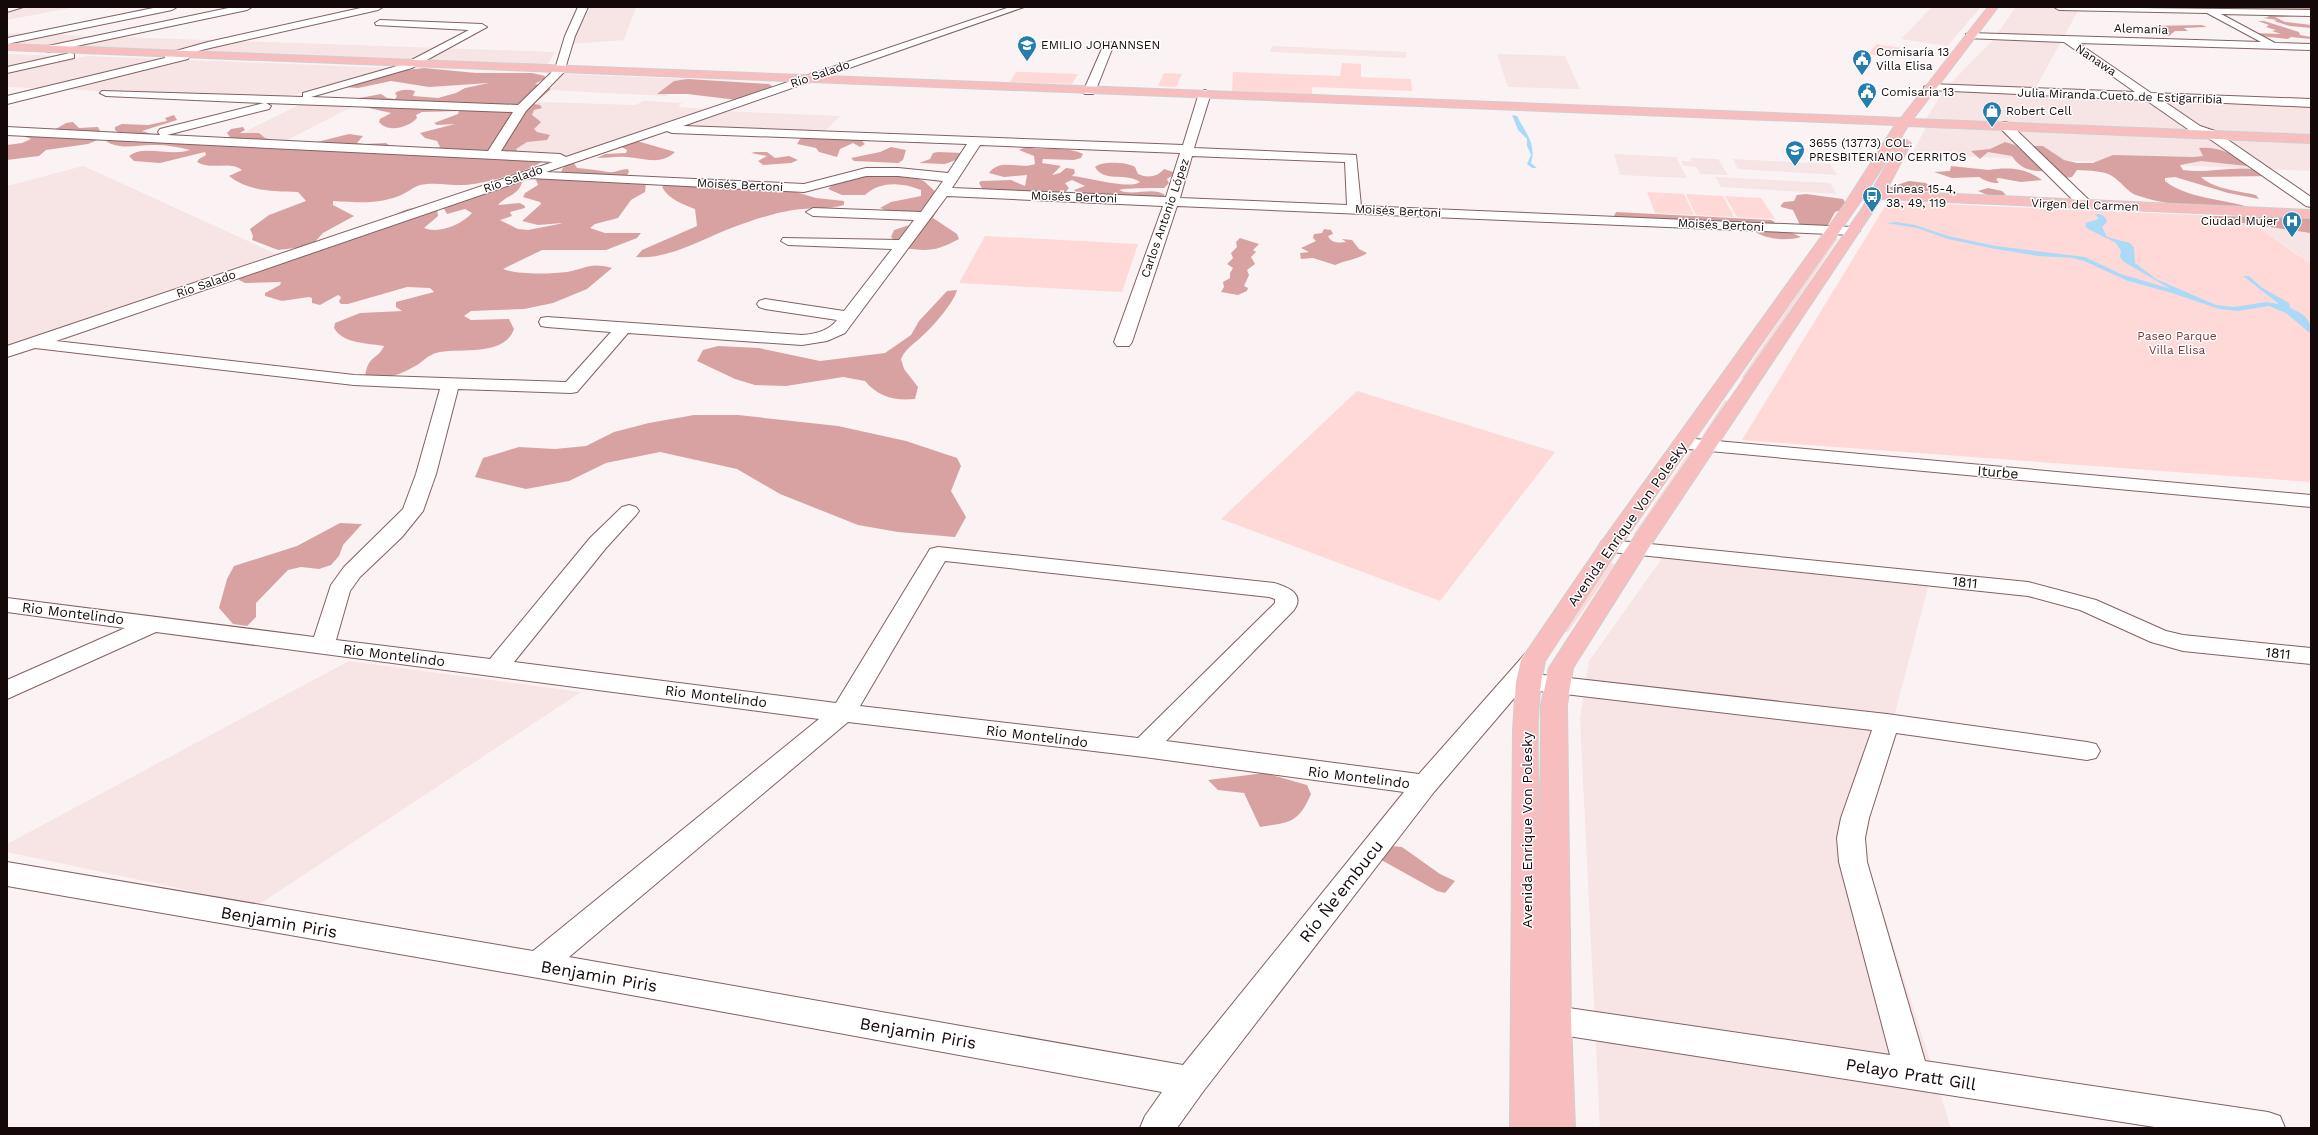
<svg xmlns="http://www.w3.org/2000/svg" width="2318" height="1135" viewBox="0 0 2318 1135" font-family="'Work Sans',sans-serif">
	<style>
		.built { fill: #f7e4e5 }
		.green { fill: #ffd8d8 }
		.forest { fill: #d8a2a2 }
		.water { fill: #abdaf9 }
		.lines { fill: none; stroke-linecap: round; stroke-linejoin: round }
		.minor-casing { stroke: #826161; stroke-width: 2 }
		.major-casing { stroke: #d0cece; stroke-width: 2 }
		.minor { fill: #fff; fill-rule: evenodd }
		.major { fill: #f8bebf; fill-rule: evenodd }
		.labels { text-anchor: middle; stroke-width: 3; stroke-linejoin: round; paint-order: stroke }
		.far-street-label { font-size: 12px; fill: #140809; stroke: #fff }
		.far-poi-label { font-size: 12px; fill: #140809; stroke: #fff; text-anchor: start }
		.far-park-label { font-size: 12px; fill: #7b373b; stroke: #fff }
		.street-label { font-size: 14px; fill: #140809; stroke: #fff }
		.near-street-label { font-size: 17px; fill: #140809; stroke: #fff }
	</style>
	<rect width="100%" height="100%" fill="#fbf3f3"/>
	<g class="built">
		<polygon points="19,7 75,7 7,20 7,9"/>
		<polygon points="591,7 636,7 624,40 570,44"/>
		<polygon points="1932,7 1981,7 1947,46 1901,39"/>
		<polygon points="2016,7 2080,7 2034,91 2311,98 2311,135 1925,120 1945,89 1992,41"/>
		<polygon points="7,33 555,52 547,66 7,45"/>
		<polygon points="1272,46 1406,52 1406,58 1270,52"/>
		<polygon points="7,54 65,56 7,69"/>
		<polygon points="1497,54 1565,56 1580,89 1508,87"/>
		<polygon points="87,56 391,68 278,99 7,87 7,73"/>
		<polygon points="562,74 689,79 666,96 549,90"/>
		<polygon points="643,101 682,103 678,107 709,109 568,157 505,153 501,151 538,102 636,105"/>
		<polygon points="303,103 355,105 286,141 232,138"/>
		<polygon points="720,111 840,116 822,134 684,129 681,125"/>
		<polygon points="1926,127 2311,142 2311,171 1912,154"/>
		<polygon points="1614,154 1676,157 1687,178 1620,175"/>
		<polygon points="1691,158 1718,159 1728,175 1700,174 1696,167 1684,166 1681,161 1692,161"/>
		<polygon points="1733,159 1830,164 1837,175 1738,169"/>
		<polygon points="83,166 88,168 276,254 7,347 7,186"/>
		<polygon points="1716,177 1830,183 1837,194 1721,187"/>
		<polygon points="2243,217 2311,221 2311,264 2299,255"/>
		<polygon points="1663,557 1931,576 1861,842 1951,1128 1600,1128 1580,718 1589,661"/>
		<polygon points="349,661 581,692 258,905 7,852 7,844"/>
	</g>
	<g class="green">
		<polygon points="1877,44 1901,48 1892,58 1868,54"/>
		<polygon points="1342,63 1361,64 1361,77 1411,79 1412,91 1312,87 1312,94 1232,91 1233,72 1340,76"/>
		<polygon points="1016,72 1024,72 1078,74 1072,84 1010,82"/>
		<polygon points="1164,73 1182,74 1176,87 1158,86"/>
		<polygon points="1647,192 1684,194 1694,215 1655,213"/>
		<polygon points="1686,194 1723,196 1734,217 1696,215"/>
		<polygon points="1725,196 1761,198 1775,219 1737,217"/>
		<polygon points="1892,202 2243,217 2311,264 2311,482 1742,440 1887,203"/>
		<polygon points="985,236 1138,244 1122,292 959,283"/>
		<polygon points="1835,238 1838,239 1744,378 1741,378"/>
		<polygon points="1357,391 1555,452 1440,601 1221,519"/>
		<polygon points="1725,400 1728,401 1706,435 1703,435"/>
		<polygon points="1691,450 1694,451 1636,535 1633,535"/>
		<polygon points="1611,563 1615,564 1568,632 1565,632"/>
	</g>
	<g class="forest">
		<polygon points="2155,7 2311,7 2311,17 2305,14 2169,10"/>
		<polygon points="2263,14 2293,17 2275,17 2285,22 2311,25 2311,28 2290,26 2274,21 2277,20 2263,18 2269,17"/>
		<polygon points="2258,21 2264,21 2299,32 2300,35 2311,37 2311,39 2291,37 2288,39 2260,36 2253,33 2281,34 2272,31 2276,30 2266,27 2269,25"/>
		<polygon points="2202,25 2207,27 2184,28 2188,31 2175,31 2169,36 2149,30 2153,28 2149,26"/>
		<path d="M424,68L476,73H532L545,76L544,79L535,84L543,85L551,89L534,104L540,105L542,108L534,110L532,115L541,122L534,129L537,132L550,135L547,140L527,142L516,149L518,152L546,159C532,171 478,186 460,185C447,185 434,182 420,185C413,187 407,193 399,196C374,205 358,202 333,201V205L354,216L323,233L314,243L303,247L278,250L252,240L253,236L250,229L269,215L306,201L298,192C273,191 250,192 229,176L242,170C229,160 212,171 197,162L199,159L206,155L205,152L160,163L134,161L129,156C144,144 170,157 190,150C179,147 167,145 156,145C139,144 120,151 106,141L121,134L115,130V127L122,124L148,125L167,121L165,118L174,115L177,120L142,131L152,134L173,133L188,139L232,140L227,133L231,129L243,127L245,130L240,133H259L265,138L279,142L309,144L349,134L363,136L357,143L364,144L386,143L393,148L429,149L440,147L437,141L425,138L420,133L455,124L437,125L434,123L458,114L459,111L422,112L416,115L417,118C408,128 388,133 379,122L380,119L391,113L355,105L354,99L381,94L387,98L395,99L397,96L395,93C401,89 408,89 415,91L413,96L438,98L456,93L465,88L489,83L429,87L391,81L358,88L343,87L372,78L382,77L389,72Z"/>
		<polygon points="688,79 769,84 772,86 771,88 737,100 687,94 657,94 674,81"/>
		<polygon points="73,122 79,128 98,127 101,133 100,139 88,144 46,150 39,156 7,160 7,145 22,143 31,139 23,136 54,130 66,123"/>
		<polygon points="809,137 860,139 865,144 860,147 853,143 840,149 837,157 819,152 816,148 797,144 800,139"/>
		<path d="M624,140L637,141L675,152C660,166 644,158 626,157C617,156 607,158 597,158L605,154L626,153L627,150L618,145Z"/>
		<path d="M2005,142L2015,145L2045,171C2031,172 2019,168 2012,156L1988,152L1980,159L1971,151L1990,149Z"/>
		<path d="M2032,146H2043L2064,160L2077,163H2093L2113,155L2194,157L2203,156L2199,148C2218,146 2233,155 2251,162L2247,166L2201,161L2180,165L2183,170C2213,175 2246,160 2272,176L2201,177C2213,189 2240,191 2256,195L2259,199L2228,193L2175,177L2165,178V181C2192,202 2230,197 2260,212C2224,208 2173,208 2139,196C2128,193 2124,185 2115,178C2106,170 2089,171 2077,170L2072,177L2064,178L2031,153Z"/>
		<polygon points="891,147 906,150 903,160 898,163 854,161 851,158 880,152"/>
		<path d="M1026,147C1045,152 1064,145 1083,154L1081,158L1074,160L1043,159L1042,163L1061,166L1052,175L1060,173L1066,168L1074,169L1075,173L1072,176C1086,177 1130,190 1140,182C1126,172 1104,183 1095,167C1102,161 1127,162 1135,167L1138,174C1149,179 1158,176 1164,169L1176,173L1167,179L1169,183L1164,188C1156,188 1123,188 1119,190C1133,197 1153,186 1165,195L1159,198L1079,194L1074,190L1085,186L1072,180L1065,183L1069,188L1064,194L983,190L979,183L981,181L1011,180L1025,186L1027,175L1004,177L989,173C1000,157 1020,170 1035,164L1034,156L1019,150Z"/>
		<polygon points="755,152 767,152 775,158 789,156 798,160 791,163 763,165 758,161 767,156 751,153"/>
		<polygon points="938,152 963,153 962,163 956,160 945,164 919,163 930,159 933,153"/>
		<path d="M569,163H574L577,168C588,169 598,170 608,172C615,173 621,169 628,169L629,172L627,175L561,174L562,169Z"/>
		<path d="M1951,166L1989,170C2008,167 2026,168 2042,180L2021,182L1999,178L1996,179L1999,183C1991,183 1986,181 1979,177L1952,178L1934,172L1950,171Z"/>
		<path d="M858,173L907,175L924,181L943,199L933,218L957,234L959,239C935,252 928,251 902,248L891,237L894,230L919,222L880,208L891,202L921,196V190C903,182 879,181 865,195H842L828,189L833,184Z"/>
		<path d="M538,178L646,183L645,192L631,200L618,218L595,224L590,228L605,233H641L637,238L606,250H542L503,269C518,275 551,274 567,272C588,268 589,262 612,268L587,289L553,303L524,309L471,311L464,316L471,320L509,319L514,329C504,358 458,347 436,353C429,355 423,361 417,365C397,377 388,378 365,377C368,354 377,361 384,346C368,343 343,344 334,328L335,323L360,313L402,311L396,307V302L434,292L430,288L407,287L348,304H341L339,302L341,297L338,295L320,305L312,303V298L309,297L282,301L265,296V293L280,285L281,282L245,283L239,280V275L383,223C402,209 413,205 437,208L438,216L424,228C439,234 461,225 472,213L465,209L447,214L443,207L522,180C521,195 506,195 498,205L520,203L525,206V208L510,212L512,216L500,220L518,229L528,230L559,224L562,223L538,225L522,221L541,204L540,202L523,197L525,193L538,185L536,180Z"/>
		<path d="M671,181L779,187L816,198L844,201V205C827,210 810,207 793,210C774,213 753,220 734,227C704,238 669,260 636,257L642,250L697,226L695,209C683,204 669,200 662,187Z"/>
		<path d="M1909,181L1926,183L1932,189C1925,194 1895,193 1888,188Z"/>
		<polygon points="1988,188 2002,191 2006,195 1990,196 1978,191"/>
		<polygon points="1806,194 1843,199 1849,208 1835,212 1828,225 1800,225 1793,210 1781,207 1781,205 1784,202 1794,201 1797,195"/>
		<path d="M1616,212L1771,220L1775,222L1773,224L1801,237C1788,241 1766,240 1754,231L1757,228L1618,217L1614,216Z"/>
		<polygon points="2199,216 2311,217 2311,234 2310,233"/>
		<path d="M1324,229L1331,230L1333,234L1328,236C1331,243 1339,243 1346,242L1342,239L1352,240L1359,249L1367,253C1357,260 1346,260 1335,265L1313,258L1301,259L1300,253L1309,252L1301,248L1316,241L1313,238L1314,234L1322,233Z"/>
		<polygon points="1240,238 1259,244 1253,250 1256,252 1251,257 1255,264 1247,270 1249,275 1244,286 1248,288 1247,291 1238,295 1221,292 1224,287 1223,282 1230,278 1230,273 1233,268 1227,264 1233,258 1231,253 1237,247 1236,242"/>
		<path d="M957,290C954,303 930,330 919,339C911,346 905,350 901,359L904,369L918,387L915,399C895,401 878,397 865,381L843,377L786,386L755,385L735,379L697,361L703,350L718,346L759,348L820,361L885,353L911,335L919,321L947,291Z"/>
		<polygon points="694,415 738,415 838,426 906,441 957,458 961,466 951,491 966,517 955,537 898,532 858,525 780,494 737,469 660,452 606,463 569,481 526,489 475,477 483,458 519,447 555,449 586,446 614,432 649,423"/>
		<polygon points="340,523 362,524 343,545 339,556 331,565 319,569 301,567 288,570 256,603 256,617 247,626 233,624 219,608 227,579 234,566 297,546"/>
		<path d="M1265,773L1307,785L1311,794C1298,824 1290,822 1260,827L1244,793L1218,790L1208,780Z"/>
		<polygon points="1382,845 1402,847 1440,874 1455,881 1445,893 1437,891 1376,857"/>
	</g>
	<g class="water">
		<path d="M1512,115L1517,116C1525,132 1537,144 1531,163L1537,168H1532L1527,164L1531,155L1527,146V139L1518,130Z"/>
		<path d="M2095,214C2102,214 2105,215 2107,222L2102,227L2107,237L2130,243L2134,248L2135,263L2156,279L2216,305L2234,307L2266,302L2279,304L2243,276H2249L2261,287L2289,303L2290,308C2304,314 2311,318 2311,334L2286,313L2269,306L2238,311L2219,309L2172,293L2128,281L2084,261L2072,258L2038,256L1990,248L1948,239L1917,228L1886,223L1896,222L1915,225L1948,236L1996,246L2085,257L2121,274L2171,289L2124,262L2120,257L2121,251L2116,243L2088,229L2085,226L2086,223L2099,219Z"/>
	</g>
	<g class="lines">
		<defs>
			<g id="minor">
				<polygon points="7,7 23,7 7,12"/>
				<polygon points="158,7 177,7 172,10 7,44 7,38"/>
				<polygon points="233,7 252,7 247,10 48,52 43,49 48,46"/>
				<polygon points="365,7 383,7 378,10 210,48 186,54 189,57 188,59 7,104 7,96 165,58 165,54 208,42"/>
				<path d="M578,7H588L575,36L564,72L526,111L501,151L560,154L566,157L1010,7H1024L683,126L1183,145L1199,93L1205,90L1211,93L1194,148L1356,155L1361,206L1853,227L1860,231L1853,235L1177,206L1132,342L1129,346H1117L1114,342L1163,206L947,196L845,333L827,341L802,345L628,333L577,392L571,393L458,389L436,474L423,511L402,537L360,577L350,591L336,640L490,659L590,538L622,507L629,505L636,507L639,511L636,515L606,548L514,662L836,703L927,554L930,549L938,547L1274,583C1288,587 1305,594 1294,610L1166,741L1419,774L1525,654L1533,652L1541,654L1545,660L1534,674L1887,714L2087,742L2096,744L2100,751L2096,758L2087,760L1896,733L1869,818L1865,838L1867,862L1925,1061L2268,1112L2280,1116L2285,1128H2161L1555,1034L1544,1030L1539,1020L1544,1010L1555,1006L1890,1055L1839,862L1837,838L1841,818L1872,730L1522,689L1434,792L1202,1093L1177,1128H1140L1145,1116L1162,1092L538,978L7,886V862L533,951L819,719L156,632L7,699V680L125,628L7,612V598L314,637L331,585L344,567L403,509L416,474L440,389L354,385L35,348L7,357V346L553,162L7,135V127L160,135L158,132L160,129L264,103L106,96L100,93L102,91L303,97V93L404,64L469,30L376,25L375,23L380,20L482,24L487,27L412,68L311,97L518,105L555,69L565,36ZM266,103L513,112L488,151L167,135L269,109L271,106ZM667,131L672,133L967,144L948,173L898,168H866L804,184L546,172ZM980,145L1180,153L1166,197L952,188ZM1192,156L1345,162L1347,205L1180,198ZM866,176H898L943,181L921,212L813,208L806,212L813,216L914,220L899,240L783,238L781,241L788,245L892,249L844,311L765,299L759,301L757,304L759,307L765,309L837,320C829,331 815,334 802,335L547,317L541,318L539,322L541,326L547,327L611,332L566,382L354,375L56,341L530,178L804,192ZM945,561L1269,597L1275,599V603L1138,738L860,706ZM848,722L1144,757L1404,792L1183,1065L569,957Z"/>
				<polygon points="2054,7 2311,10 2311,16 2221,14 2275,43 2311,44 2311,50 2078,43 2151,93 2311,99 2311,107 2162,100 2200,126 2215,131 2311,197 2311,207 2306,206 2207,137 2192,132 2146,100 1930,90 1924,87 1930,84 2135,92 2064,42 1966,38 1966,34 1970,33 2261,42 2207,13 2059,10"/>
				<polygon points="1109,41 1114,44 1095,92 1093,94 1085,94 1083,92 1104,44"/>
				<polygon points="70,53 74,54 74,58 7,73 7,67"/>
				<polygon points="2005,122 2009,123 2091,202 2093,205 2091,208 2081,208 2001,129 1999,126 2001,123"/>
				<polygon points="1684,438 2311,495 2311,507 1677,448 1674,444 1677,440"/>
				<polygon points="1610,540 2028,582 2096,600 2166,631 2183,635 2311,648 2311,664 2183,651 2151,642 2080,610 2028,596 1602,551 1599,546 1602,541"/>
			</g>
			<path id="major" d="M1988,7H1998L1913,119L2311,135V143L1908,126L1868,190H1872L1899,143L1905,139L1911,143L1886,191L2311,210V218L1881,199L1648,549L1573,668L1567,705L1571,1020L1575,1128H1510L1513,730L1516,682L1521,660L1602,541L1842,208L1895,125L7,50V44L1901,118ZM1863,198H1868L1863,207L1626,549L1549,668L1541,705L1540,847C1540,787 1532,719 1545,661L1619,548Z"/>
		</defs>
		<use href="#minor" class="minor-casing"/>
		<use href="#major" class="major-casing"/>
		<use href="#minor" class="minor"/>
		<use href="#major" class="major"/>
	</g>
	<defs>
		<symbol id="school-pin" viewBox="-11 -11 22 30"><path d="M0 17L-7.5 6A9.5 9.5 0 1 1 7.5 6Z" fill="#247dac" stroke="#fff"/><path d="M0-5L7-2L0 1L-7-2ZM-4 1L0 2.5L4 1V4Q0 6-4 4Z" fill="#fff"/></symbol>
		<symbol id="civic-pin" viewBox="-11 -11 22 30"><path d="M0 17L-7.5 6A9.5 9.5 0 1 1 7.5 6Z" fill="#247dac" stroke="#fff"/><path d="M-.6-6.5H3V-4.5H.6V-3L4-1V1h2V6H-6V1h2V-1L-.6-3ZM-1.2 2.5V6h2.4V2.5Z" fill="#fff"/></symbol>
		<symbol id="shop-pin" viewBox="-11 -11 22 30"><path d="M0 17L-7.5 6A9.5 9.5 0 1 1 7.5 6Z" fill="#247dac" stroke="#fff"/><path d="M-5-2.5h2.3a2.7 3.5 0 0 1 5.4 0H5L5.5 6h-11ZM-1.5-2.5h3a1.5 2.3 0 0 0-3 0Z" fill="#fff"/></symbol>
		<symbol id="bus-pin" viewBox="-11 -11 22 30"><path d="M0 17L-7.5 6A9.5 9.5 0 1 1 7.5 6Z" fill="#247dac" stroke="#fff"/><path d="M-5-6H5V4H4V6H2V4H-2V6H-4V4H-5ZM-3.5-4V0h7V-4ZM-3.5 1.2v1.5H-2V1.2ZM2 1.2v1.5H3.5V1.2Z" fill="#fff"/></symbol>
		<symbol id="hospital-pin" viewBox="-11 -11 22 30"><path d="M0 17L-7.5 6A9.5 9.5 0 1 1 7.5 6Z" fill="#247dac" stroke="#fff"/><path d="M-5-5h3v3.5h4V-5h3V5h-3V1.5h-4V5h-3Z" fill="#fff"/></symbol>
	</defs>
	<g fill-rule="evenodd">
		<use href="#school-pin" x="1016" y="34" width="22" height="30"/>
		<use href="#civic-pin" x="1851" y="48" width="22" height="30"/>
		<use href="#civic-pin" x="1856" y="81" width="22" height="30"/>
		<use href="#shop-pin" x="1981" y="100" width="22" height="30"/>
		<use href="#school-pin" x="1784" y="139" width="22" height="30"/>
		<use href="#bus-pin" x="1861" y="185" width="22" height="30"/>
		<use href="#hospital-pin" x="2281" y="210" width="22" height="30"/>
	</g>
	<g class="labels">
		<g class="far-street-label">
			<text transform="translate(2141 29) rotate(2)" y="4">Alemania</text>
			<text transform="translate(2096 60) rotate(34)" y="4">Nanawa</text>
			<text transform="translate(820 74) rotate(-19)" y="4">Río Salado</text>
			<text transform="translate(2120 96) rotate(2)" y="4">Julia Miranda Cueto de Estigarribia</text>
			<text transform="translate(513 179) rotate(-19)" y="4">Río Salado</text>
			<text transform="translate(740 185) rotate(3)" y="4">Moisés Bertoni</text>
			<text transform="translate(1074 197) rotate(2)" y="4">Moisés Bertoni</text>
			<text transform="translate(2085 205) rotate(2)" y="4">Virgen del Carmen</text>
			<text transform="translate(1398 211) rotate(3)" y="4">Moisés Bertoni</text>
			<text transform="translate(1165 218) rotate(-71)" y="4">Carlos Antonio López</text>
			<text transform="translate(1721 225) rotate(3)" y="4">Moisés Bertoni</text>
			<text transform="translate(206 284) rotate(-19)" y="4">Río Salado</text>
		</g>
		<g class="far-poi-label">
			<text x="1041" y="49">EMILIO JOHANNSEN</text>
			<text x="1876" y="56">Comisaría 13<tspan x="1876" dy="14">Villa Elisa</tspan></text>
			<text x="1881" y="96">Comisaria 13</text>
			<text x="2006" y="115">Robert Cell</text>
			<text x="1809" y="147">3655 (13773) COL.<tspan x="1809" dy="14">PRESBITERIANO CERRITOS</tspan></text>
			<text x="1886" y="193">Líneas 15-4,<tspan x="1886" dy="14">38, 49, 119</tspan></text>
			<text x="2278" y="225" text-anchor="end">Ciudad Mujer</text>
		</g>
		<g class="far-park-label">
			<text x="2177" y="340">Paseo Parque<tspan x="2177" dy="14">Villa Elisa</tspan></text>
		</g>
		<g class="street-label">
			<text transform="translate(1998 472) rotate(5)" y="5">Iturbe</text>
			<text transform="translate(1627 524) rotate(-55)" y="5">Avenida Enrique Von Polesky</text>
			<text transform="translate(1965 582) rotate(6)" y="5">1811</text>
			<text transform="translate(73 613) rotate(7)" y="5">Rio Montelindo</text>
			<text transform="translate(2278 653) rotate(6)" y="5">1811</text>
			<text transform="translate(394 655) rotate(7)" y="5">Rio Montelindo</text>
			<text transform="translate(716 696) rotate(7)" y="5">Rio Montelindo</text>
			<text transform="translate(1037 736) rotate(7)" y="5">Rio Montelindo</text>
			<text transform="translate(1359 777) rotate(7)" y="5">Rio Montelindo</text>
			<text transform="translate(1527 830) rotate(-90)" y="5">Avenida Enrique Von Polesky</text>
		</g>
		<g class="near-street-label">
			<text transform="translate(1341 891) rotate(-52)" y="6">Río Ñe'embucu</text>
			<text transform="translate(279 922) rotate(10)" y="6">Benjamin Piris</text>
			<text transform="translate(599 976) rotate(10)" y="6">Benjamin Piris</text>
			<text transform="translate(918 1033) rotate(10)" y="6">Benjamin Piris</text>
			<text transform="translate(1911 1074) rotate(9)" y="6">Pelayo Pratt Gill</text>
		</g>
	</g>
	<rect width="2318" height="1135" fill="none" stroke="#140809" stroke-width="16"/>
</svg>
